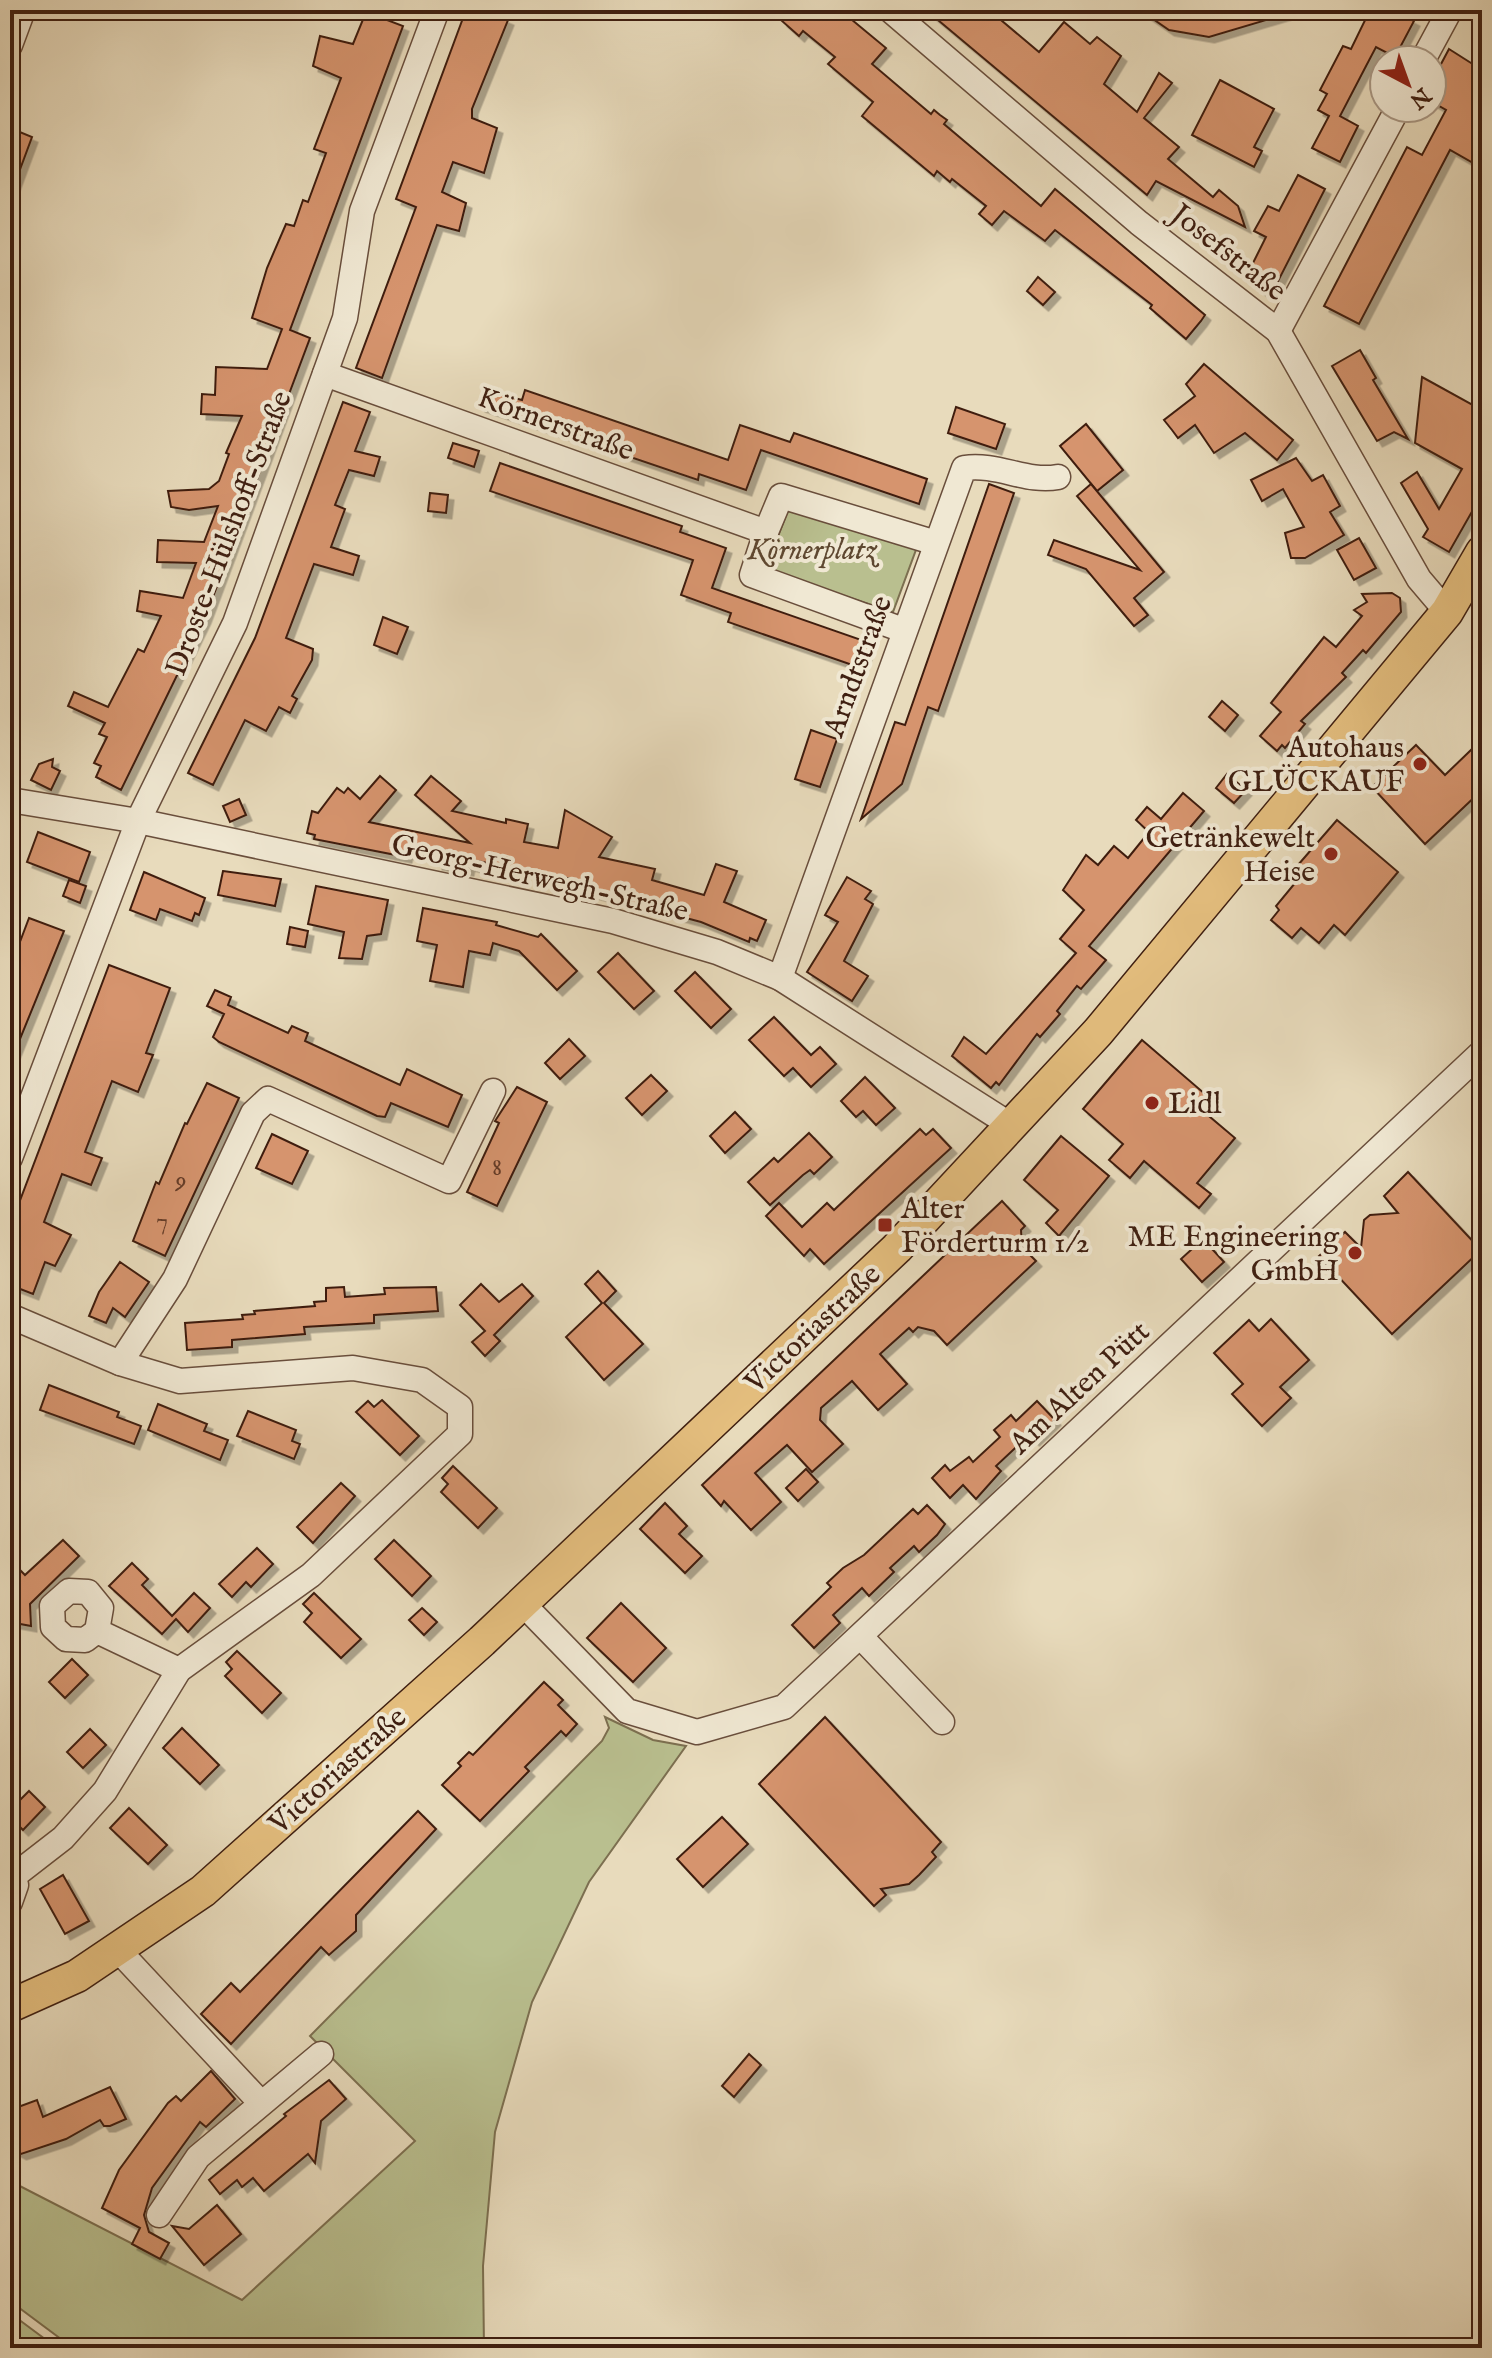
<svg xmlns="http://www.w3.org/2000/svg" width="1492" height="2358" viewBox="0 0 1492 2358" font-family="'IM FELL English',serif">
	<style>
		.green { fill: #b9bf8f; stroke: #7c6f50; stroke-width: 2 }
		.building { fill: #d6946e; stroke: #3f1f11; stroke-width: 2; filter: url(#shadow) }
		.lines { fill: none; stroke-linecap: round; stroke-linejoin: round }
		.minor-casing { stroke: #694e3c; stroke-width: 27 }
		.major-casing { stroke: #3f1f11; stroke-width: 35 }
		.minor { stroke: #f0e8d3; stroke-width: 24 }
		.major { stroke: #e4be7e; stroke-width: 32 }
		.poi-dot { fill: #8f2418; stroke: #f0e8d3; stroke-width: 3 }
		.labels { text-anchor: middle; stroke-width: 8; stroke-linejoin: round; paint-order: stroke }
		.number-label { font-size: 26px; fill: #653c28 }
		.street-label { font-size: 30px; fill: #3f1f11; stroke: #f0e8d3 }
		.park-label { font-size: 30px; font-style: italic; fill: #5e4730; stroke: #f0e8d3 }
		.poi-label { font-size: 30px; fill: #3f1f11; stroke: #f0e8d3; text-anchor: end }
	</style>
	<defs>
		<filter id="shadow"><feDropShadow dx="5.5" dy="5.5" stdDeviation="0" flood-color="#0004"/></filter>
	</defs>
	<rect width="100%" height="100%" fill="#e8dbbc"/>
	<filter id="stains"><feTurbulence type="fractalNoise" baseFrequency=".0025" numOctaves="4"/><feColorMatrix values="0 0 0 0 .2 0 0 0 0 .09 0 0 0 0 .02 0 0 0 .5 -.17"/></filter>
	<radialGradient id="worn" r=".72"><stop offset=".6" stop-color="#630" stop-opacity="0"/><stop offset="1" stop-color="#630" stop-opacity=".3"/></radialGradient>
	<g class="green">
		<polygon points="790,505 917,547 893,612 765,570"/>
		<polygon points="605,1717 653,1740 686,1746 589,1882 532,2002 495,2132 483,2266 484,2348 73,2348 10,2301 10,2181 242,2300 415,2141 310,2036 602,1741 609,1728"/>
		<polygon points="10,2313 57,2348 10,2348"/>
	</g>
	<g class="building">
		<polygon points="466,10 496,10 494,14 508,20 472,109 472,118 497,128 484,173 453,162 442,192 466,203 459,231 437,225 382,378 356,368 416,207 396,199"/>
		<polygon points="791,10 840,10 886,48 872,64 931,114 934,110 940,115 947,120 944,124 1041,206 1055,189 1205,315 1201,321 1186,339 1150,308 1152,305 1055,230 1045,241 1004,211 992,225 979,214 986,206 952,179 950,182 937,171 934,176 862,116 873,102 828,64 835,57 803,31 799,36 782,21"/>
		<polygon points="926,10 989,10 1039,52 1064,22 1090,44 1097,37 1121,56 1104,84 1137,112 1159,73 1172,83 1144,118 1179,147 1168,159 1213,197 1219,190 1238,206 1245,227 1156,181 1147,195"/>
		<polygon points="1140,10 1285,10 1286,14 1209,37 1169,30"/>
		<polygon points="1370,10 1393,10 1414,21 1395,57 1376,47 1365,68 1340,116 1358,126 1340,162 1312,148 1329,116 1318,110 1327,94 1320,90 1343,46 1351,49"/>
		<polygon points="366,12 403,26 290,330 310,338 205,618 121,790 96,777 101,766 94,763 107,737 99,734 105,723 68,706 74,692 108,707 138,649 144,652 161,616 137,611 140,591 183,598 196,563 157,562 158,540 204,542 218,506 189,510 171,507 168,491 209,489 219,481 229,454 226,453 242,416 201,414 202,394 215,395 216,367 267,369 282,329 252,318 267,268 286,224 294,226 303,200 308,202 326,153 314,149 341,78 313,66 320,36 353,44"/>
		<polygon points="1449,49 1482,70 1482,168 1450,150 1359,324 1324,306 1407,147 1422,155 1446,110 1432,102 1432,81"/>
		<polygon points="1220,80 1274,109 1254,147 1262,151 1254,167 1192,135"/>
		<polygon points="10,128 32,137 12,191 10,191"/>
		<polygon points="1298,175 1325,189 1273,291 1264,293 1246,277 1266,237 1254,231 1268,206 1279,211"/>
		<polygon points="1038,277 1055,292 1043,305 1027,291"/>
		<polygon points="1360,350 1376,378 1373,380 1408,439 1394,432 1377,441 1332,366"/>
		<polygon points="1204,364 1293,440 1277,460 1245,433 1214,453 1195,425 1178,438 1172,430 1164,420 1195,396 1186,384"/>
		<polygon points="1422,377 1482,410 1482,494 1449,552 1423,537 1428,529 1401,483 1417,472 1439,509 1462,469 1415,443"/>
		<polygon points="484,390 522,400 525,390 728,460 740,425 790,442 794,433 927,479 919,504 761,450 746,490 699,474 698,480 480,406"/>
		<polygon points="343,402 370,412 355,451 380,457 374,476 349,470 335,505 345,509 331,547 359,556 353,575 314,564 286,638 313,649 312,660 292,696 297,699 290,713 279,707 266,731 245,720 213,785 188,773 255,638"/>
		<polygon points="956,407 1005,424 996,449 948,433"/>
		<polygon points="1086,424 1123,470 1097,491 1060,446"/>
		<polygon points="453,443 479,451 474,467 448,458"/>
		<polygon points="1296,458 1312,481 1323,475 1340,506 1330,512 1344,535 1305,558 1291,558 1285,533 1304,527 1283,489 1262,501 1251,480"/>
		<polygon points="500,463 682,526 680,532 726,548 712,588 870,643 861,668 728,622 731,613 681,595 693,560 490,491"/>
		<polygon points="989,484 1014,493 938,711 928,707 902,784 861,819 895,722 905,725"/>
		<polygon points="1091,484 1164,572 1134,598 1148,615 1134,626 1086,569 1048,555 1054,540 1140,570 1077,496"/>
		<polygon points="430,493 448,495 446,513 428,511"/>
		<polygon points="1359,538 1376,568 1354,580 1337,550"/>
		<polygon points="1392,593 1400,598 1401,612 1366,653 1363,650 1342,673 1346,677 1301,721 1305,724 1285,748 1282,745 1277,751 1260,736 1281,712 1271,703 1324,637 1336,647 1362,616 1354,610 1367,602 1362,594"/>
		<polygon points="383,617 408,627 397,654 374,645"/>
		<polygon points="1222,701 1238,715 1225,731 1209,717"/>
		<polygon points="811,730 837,739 820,787 795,779"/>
		<polygon points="1416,745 1445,775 1471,750 1482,761 1482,790 1425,844 1372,787"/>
		<polygon points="53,759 52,767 60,771 51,790 31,780 39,764"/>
		<polygon points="1227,774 1246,790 1234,803 1216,788"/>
		<polygon points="380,776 396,790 369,822 470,843 415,795 431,776 461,801 452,811 506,823 506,819 528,824 524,842 558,848 565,810 612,837 599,857 655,869 652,880 704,895 716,864 737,871 724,902 766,920 757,941 750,938 749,942 701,922 592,893 594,883 477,861 476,867 469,865 468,870 437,864 438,859 407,853 406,857 314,839 315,835 307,833 312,811 318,813 337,788 344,793 348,788 360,799"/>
		<polygon points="1183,793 1204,811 1089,946 1106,960 1081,989 1077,986 1057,1011 1060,1014 1040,1037 1037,1034 999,1085 996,1082 991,1088 952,1056 964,1037 986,1054 1076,953 1060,939 1084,910 1063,890 1086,855 1098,865 1114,846 1128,858 1149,832 1136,820 1147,807 1161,819"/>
		<polygon points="239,799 246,815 230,822 223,806"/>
		<polygon points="1337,820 1398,872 1345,935 1334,925 1319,943 1301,928 1292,938 1271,920 1279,910 1276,906 1305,871 1298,865"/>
		<polygon points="38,832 90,852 79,882 27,862"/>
		<polygon points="223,871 281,879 275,906 218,895"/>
		<polygon points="144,872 205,898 199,915 195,913 192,921 160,909 156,920 130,910"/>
		<polygon points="847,877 871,891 865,899 873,904 844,961 868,976 852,1001 807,972 838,922 825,915"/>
		<polygon points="69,880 86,886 80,903 63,896"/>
		<polygon points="316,886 388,900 381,934 367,936 362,959 339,958 344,932 308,924"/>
		<polygon points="423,908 497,922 496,925 538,937 541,934 577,971 557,990 519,951 493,943 490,955 469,951 463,987 430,981 437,945 417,941"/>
		<polygon points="29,918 64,931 11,1061 10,986 18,966 12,963"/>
		<polygon points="290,927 308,931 305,947 287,944"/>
		<polygon points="618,953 654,991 634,1009 598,972"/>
		<polygon points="109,965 170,988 146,1053 153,1055 138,1092 112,1081 85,1152 102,1158 91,1185 62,1174 44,1222 71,1235 55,1266 45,1262 33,1294 10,1285 10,1227"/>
		<polygon points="695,972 731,1009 711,1028 675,991"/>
		<polygon points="215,990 231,997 228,1005 288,1033 292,1026 308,1033 305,1041 400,1085 407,1069 462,1095 448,1127 391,1103 385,1117 377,1116 219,1042 213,1037 224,1014 207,1006"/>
		<polygon points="774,1017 811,1055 820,1047 836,1064 811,1087 793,1068 784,1076 749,1040"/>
		<polygon points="569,1039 585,1056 560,1079 545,1063"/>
		<polygon points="1142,1040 1212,1100 1203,1111 1235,1138 1197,1183 1211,1194 1199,1208 1144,1161 1130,1178 1109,1160 1123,1144 1083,1109"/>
		<polygon points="651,1075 667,1091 642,1115 626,1098"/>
		<polygon points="865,1077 895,1108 876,1125 863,1111 856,1117 841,1101"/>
		<polygon points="207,1083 239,1098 165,1256 133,1241 156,1182 159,1184 185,1123 187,1124"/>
		<polygon points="517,1087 547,1102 497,1206 467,1192 499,1123 495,1121"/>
		<polygon points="735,1112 751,1129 725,1153 710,1136"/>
		<polygon points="920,1129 926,1135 933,1129 951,1148 824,1264 810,1249 804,1256 766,1216 779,1203 802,1227 827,1203 834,1210"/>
		<polygon points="809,1133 832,1157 814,1174 810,1170 803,1175 770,1205 748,1182 774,1158 778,1162"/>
		<polygon points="272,1134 308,1151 292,1184 256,1168"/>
		<polygon points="1061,1136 1109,1176 1059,1236 1046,1223 1058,1210 1024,1180"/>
		<polygon points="1408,1172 1481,1250 1392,1334 1319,1256 1345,1232 1361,1248 1364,1220 1370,1215 1398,1213 1384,1196"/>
		<polygon points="1002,1201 1025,1226 1021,1230 1022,1247 1036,1261 947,1345 934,1331 918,1327 913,1332 909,1328 880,1354 907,1384 878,1410 852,1381 821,1408 820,1420 843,1444 812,1472 787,1445 755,1473 781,1502 751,1530 724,1501 721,1506 702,1485"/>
		<polygon points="1203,1239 1224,1262 1202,1282 1181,1259"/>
		<polygon points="120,1262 149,1282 125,1317 113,1308 106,1323 89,1316 99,1292"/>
		<polygon points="598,1271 616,1291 604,1303 643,1344 604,1380 566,1337 602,1303 585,1284"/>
		<polygon points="481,1284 499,1302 522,1284 533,1296 494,1335 500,1341 485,1356 472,1342 485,1331 460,1305"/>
		<polygon points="344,1287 345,1297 385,1294 384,1288 436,1287 438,1311 374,1315 374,1323 304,1327 305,1334 232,1340 232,1347 187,1350 185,1323 243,1319 242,1315 255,1314 254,1311 315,1306 314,1302 326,1301 326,1288"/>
		<polygon points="1271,1319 1309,1360 1280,1387 1291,1398 1262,1426 1232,1394 1243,1384 1214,1353 1249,1320 1259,1331"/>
		<polygon points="49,1385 119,1412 117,1417 141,1426 134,1444 40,1410"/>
		<polygon points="382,1400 419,1436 400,1455 356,1412 368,1401 374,1407"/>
		<polygon points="1037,1401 1055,1420 1034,1440 1029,1435 996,1466 1001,1471 976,1499 963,1485 950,1498 932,1478 945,1465 950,1471 969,1457 973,1462 1000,1437 994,1430 1011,1415 1016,1421"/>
		<polygon points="158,1404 207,1424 204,1431 228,1440 220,1460 148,1430"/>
		<polygon points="248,1411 296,1430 292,1441 300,1444 294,1459 237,1436"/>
		<polygon points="453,1466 497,1508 478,1528 441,1492 448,1484 442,1478"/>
		<polygon points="806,1469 818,1482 798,1501 786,1488"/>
		<polygon points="341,1483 355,1496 313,1543 297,1527"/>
		<polygon points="665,1503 687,1526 679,1534 702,1556 685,1573 640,1529"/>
		<polygon points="927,1505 945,1524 937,1535 919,1552 914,1546 890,1568 894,1572 869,1596 862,1588 833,1615 840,1623 814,1648 792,1625 831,1587 827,1583 843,1568 864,1555 913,1509 918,1514"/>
		<polygon points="63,1540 79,1556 30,1604 31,1626 15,1623 10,1619 10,1578 19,1569 25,1575"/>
		<polygon points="394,1540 431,1576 412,1596 375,1559"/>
		<polygon points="257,1548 273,1564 251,1587 246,1582 232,1597 219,1584"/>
		<polygon points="132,1563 148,1579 142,1585 172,1616 194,1593 210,1608 188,1632 176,1619 162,1634 109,1586"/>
		<polygon points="314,1593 361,1639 341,1658 304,1622 312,1613 303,1604"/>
		<polygon points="621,1603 666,1648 633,1682 587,1638"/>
		<polygon points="422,1608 437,1622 424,1635 409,1620"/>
		<polygon points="237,1651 281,1693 262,1713 225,1676 232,1669 226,1662"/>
		<polygon points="72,1659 88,1675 65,1698 49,1682"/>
		<polygon points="544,1682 563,1700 558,1705 577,1724 566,1736 561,1731 525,1767 529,1771 480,1821 442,1785 461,1766 458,1763 469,1752 473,1755"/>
		<polygon points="825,1717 941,1842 932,1852 936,1857 919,1875 909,1884 881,1889 886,1895 874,1906 759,1784"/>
		<polygon points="182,1728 219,1765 200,1784 163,1748"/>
		<polygon points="90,1729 106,1745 83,1768 67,1752"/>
		<polygon points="29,1791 45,1807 23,1830 10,1817 10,1810"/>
		<polygon points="129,1808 167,1845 148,1864 110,1828"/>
		<polygon points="418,1811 436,1829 356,1915 356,1931 329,1955 321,1947 231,2044 201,2014 231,1983 240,1992"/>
		<polygon points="722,1817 748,1844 703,1887 677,1859"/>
		<polygon points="63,1875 89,1921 65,1934 40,1889"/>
		<polygon points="749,2054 761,2065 734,2097 722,2086"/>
		<polygon points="211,2071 235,2099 206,2127 200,2122 152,2188 144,2215 149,2232 169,2243 160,2259 132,2244 140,2228 102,2208 119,2170 168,2103 176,2096 181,2101"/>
		<polygon points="329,2080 346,2099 321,2121 315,2163 308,2154 264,2191 253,2178 242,2187 237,2180 220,2194 209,2180 286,2116 284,2114"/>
		<polygon points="110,2087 126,2119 110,2126 104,2126 100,2120 66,2139 21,2154 10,2148 10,2110 37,2100 43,2117"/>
		<polygon points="217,2205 241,2234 204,2265 172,2226 189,2229"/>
	</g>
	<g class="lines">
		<defs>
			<g id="minor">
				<polyline points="890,10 1139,223 1278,331 1419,579 1447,612"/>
				<polyline points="10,45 23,10"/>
				<polyline points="1423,60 1450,10"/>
				<polyline points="1278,331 1398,108"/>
				<polyline points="325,374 766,532 752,575 903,630"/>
				<polyline points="766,532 781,496 936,543"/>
				<polyline points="10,800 138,821 613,921 717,952 780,978 1012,1126"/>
				<path d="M780,978L964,468C998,463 1026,483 1058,477"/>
				<polyline points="10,1158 138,821 235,623 345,318 362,211 437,10"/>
				<polyline points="10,1316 120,1363 180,1381 353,1368 422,1380 460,1407 460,1434 311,1575 179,1670 105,1791 63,1838 14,1876"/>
				<polyline points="120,1363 175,1279 253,1113 268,1099 449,1181 493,1091"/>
				<polyline points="522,1603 627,1711 697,1732 784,1707 1482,1052"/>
				<polyline points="97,1631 85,1640 66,1639 53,1627 52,1606 69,1591 88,1592 101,1608 97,1631 179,1670"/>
				<polyline points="861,1637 942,1722"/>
				<polyline points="10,1868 16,1885 10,1902"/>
				<polyline points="119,1951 260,2102"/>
				<polyline points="159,2215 198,2157 321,2054"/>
			</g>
			<polyline id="major" points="10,2006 77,1976 203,1891 482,1641 897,1248 1098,1032 1447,612 1482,552"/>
		</defs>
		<use href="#minor" class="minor-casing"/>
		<use href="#major" class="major-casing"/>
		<use href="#minor" class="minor"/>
		<use href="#major" class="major"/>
	</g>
	<g class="poi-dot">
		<circle cx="1420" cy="764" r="8"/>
		<circle cx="1331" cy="854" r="8"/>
		<circle cx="1152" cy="1103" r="8"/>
		<rect x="877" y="1217" width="16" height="16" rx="4"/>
		<circle cx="1355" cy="1253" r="8"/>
	</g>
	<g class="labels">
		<g class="number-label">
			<text x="497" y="1175">8</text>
			<text x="181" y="1188">9</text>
			<text x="162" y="1229">7</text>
		</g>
		<g class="street-label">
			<text transform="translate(1229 252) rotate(38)" y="10">Josefstraße</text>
			<text transform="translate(556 423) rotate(20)" y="10">Körnerstraße</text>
			<text transform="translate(228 533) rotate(-69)" y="10">Droste-Hülshoff-Straße</text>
			<text transform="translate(857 666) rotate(-70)" y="10">Arndtstraße</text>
			<text transform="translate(540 877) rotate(13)" y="10">Georg-Herwegh-Straße</text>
			<text transform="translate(812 1328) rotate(-43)" y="10">Victoriastraße</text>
			<text transform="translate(1079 1387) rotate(-43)" y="10">Am Alten Pütt</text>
			<text transform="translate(337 1770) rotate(-42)" y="10">Victoriastraße</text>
		</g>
		<g class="park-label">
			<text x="812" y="559">Körnerplatz</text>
		</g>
		<g class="poi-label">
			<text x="1404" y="757">Autohaus<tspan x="1404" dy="34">GLÜCKAUF</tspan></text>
			<text x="1315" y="847">Getränkewelt<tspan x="1315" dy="34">Heise</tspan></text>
			<text x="1168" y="1113" text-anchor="start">Lidl</text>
			<text x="901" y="1218" text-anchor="start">Alter<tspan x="901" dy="34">Förderturm 1/2</tspan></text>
			<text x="1339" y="1246">ME Engineering<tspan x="1339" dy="34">GmbH</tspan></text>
		</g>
	</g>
	<rect width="1492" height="2358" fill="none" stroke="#e8dbbc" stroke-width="40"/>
	<rect x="12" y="12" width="1468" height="2334" fill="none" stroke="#3f1f11" stroke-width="4"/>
	<rect x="20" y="20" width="1452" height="2318" fill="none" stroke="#3f1f11" stroke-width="2"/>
	<g transform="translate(1408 84) rotate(139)"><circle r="38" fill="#f0e8d3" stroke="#a99885" stroke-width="2"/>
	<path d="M0-6L14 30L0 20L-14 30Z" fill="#8f2418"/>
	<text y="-12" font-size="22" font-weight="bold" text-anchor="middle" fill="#3f1f11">N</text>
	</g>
	<rect width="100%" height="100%" filter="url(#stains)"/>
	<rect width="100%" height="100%" fill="url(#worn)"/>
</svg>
